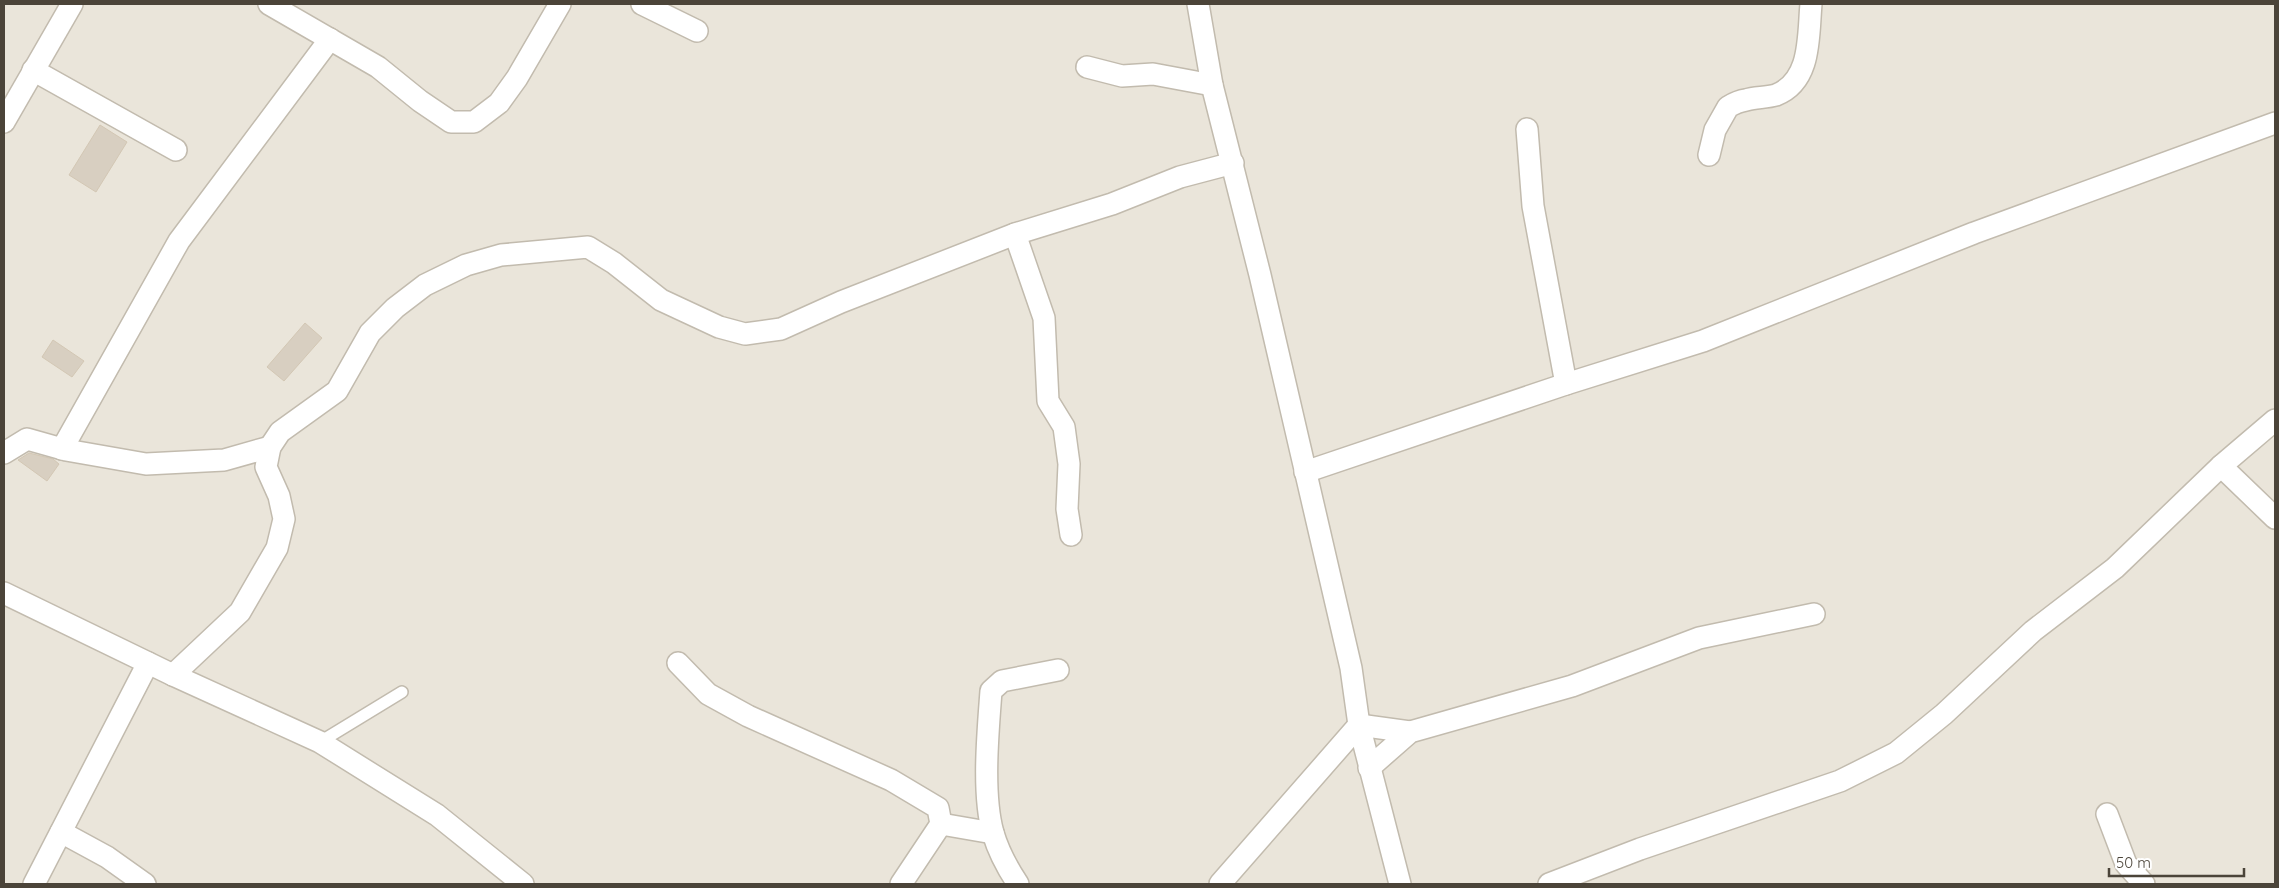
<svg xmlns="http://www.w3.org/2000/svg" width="2279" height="888" viewBox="0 0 2279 888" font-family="Quicksand,sans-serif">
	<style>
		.residential { fill: #eae5da }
		.building { fill: #d8cfc1; stroke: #d3c7b4 }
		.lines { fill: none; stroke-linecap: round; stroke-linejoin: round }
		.service-casing { stroke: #c2bbae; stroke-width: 14 }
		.minor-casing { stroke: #c2bbae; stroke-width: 24 }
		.service { stroke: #fff; stroke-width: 11 }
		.minor { stroke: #fff; stroke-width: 21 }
	</style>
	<rect width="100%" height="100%" fill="#f6f3ec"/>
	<rect class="residential" x="4" y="4" width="2271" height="880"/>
	<g class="building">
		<polygon points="100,125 127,142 96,192 69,175"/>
		<polygon points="305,323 322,338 284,381 267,367"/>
		<polygon points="53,340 84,361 72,377 42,357"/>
		<polygon points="29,453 53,459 59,464 47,481 18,460"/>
	</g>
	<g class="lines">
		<defs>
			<polyline id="service" points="320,742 402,692"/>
			<g id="minor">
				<polyline points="269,4 378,67 420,101 451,122 474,122 499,103 517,78 560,4"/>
				<polyline points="642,4 697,31"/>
				<polyline points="1198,4 1212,85 1260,275 1351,668 1359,725 1400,884"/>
				<polyline points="1087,67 1122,76 1153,74 1212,85"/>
				<polyline points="33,70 176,150"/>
				<polyline points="4,122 72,4"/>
				<polyline points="1527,129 1533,206 1566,384"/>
				<path d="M1709,155L1715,130L1728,107C1733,104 1739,101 1746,100C1755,97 1766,98 1776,95C1812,81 1808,35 1811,4"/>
				<polyline points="1015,234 1044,318 1048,401 1064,427 1069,464 1067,509 1071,535"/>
				<polyline points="62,449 179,241 330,39"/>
				<polyline points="4,453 27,439 66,450 146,464 224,460 270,447"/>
				<polyline points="2221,466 2275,518"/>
				<polyline points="1305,472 1566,384 1703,341 1974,233 2275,123"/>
				<polyline points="4,593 173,675 320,742 437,815 523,884"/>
				<polyline points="678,663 708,694 748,716 891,780 938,808 941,824 901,884"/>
				<polyline points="173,675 240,612 277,548 284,519 279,496 266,467 270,447 280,432 337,391 370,333 395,308 425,285 466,265 501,255 588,247 614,263 661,300 719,327 745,334 781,329 841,302 1015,234 1112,204 1180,177 1233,163"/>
				<polyline points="1369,768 1410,732 1572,686 1699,638 1814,614"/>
				<polyline points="2107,814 2126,864 2144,884"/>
				<polyline points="941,824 993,833"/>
				<polyline points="61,832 107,857 145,884"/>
				<polyline points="34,884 148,663"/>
				<path d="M1018,884C1008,869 998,850 993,833C982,793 988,732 991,691L1002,681L1058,670"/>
				<polyline points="1220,884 1359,725 1410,732"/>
				<polyline points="1549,884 1640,849 1840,781 1896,753 1944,714 2033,631 2115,568 2221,466 2275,420"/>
			</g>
		</defs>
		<use href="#service" class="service-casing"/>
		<use href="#minor" class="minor-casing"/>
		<use href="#service" class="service"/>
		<use href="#minor" class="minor"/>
	</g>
	<rect width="2279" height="888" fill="none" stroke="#4b4439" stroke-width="10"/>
	<path d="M2109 868v8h135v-8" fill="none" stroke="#4b4439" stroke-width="2.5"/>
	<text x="2116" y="868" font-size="15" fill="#4b4439" stroke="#ffffff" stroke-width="4" paint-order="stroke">50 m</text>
</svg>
